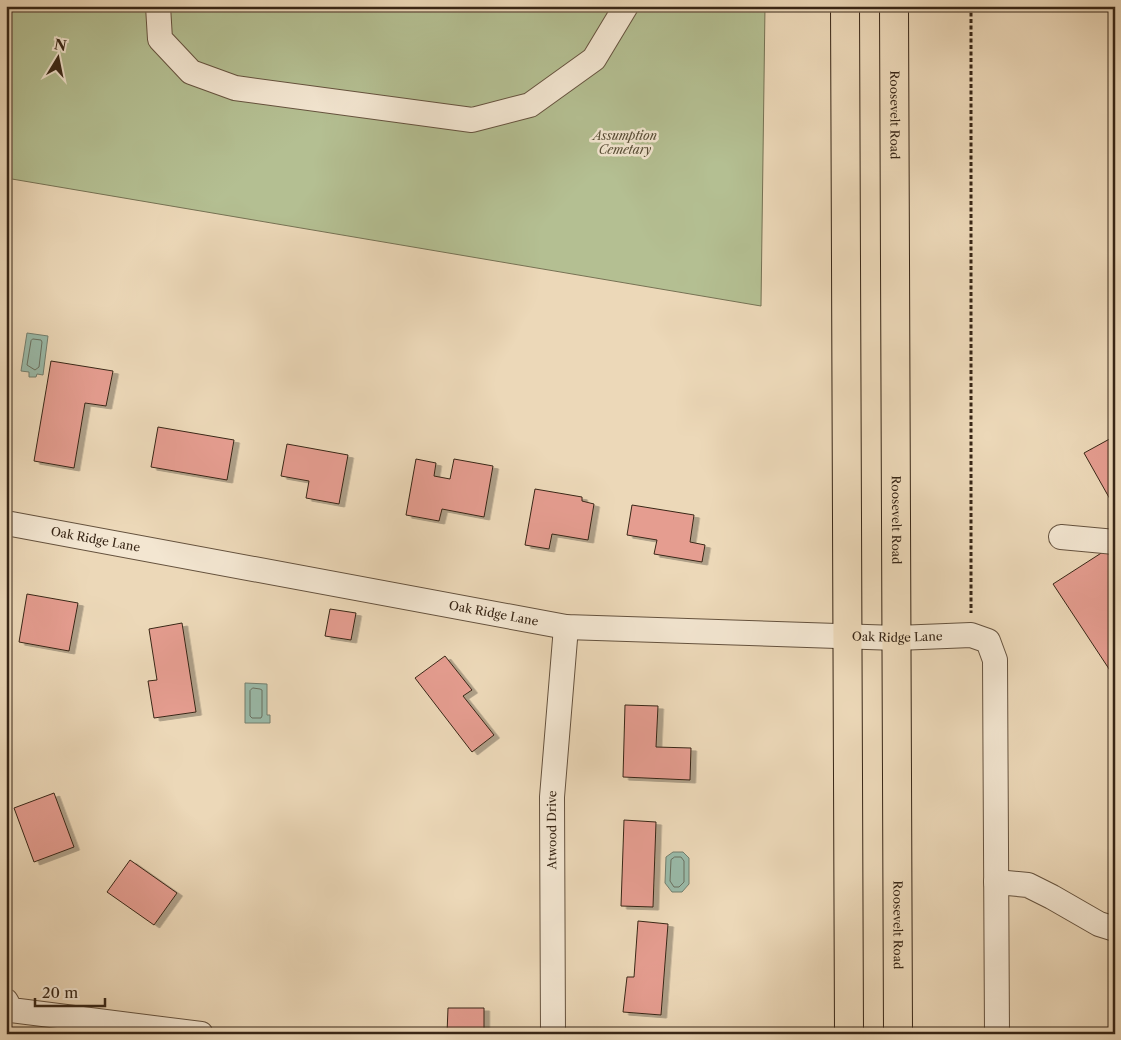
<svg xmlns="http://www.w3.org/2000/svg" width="1121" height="1040" viewBox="0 0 1121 1040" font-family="'Libre Caslon Text',serif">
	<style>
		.green { fill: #b4bf92; stroke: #767254 }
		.water { fill: #9abbaa; stroke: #737f6f }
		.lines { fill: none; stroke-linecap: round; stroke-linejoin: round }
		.shore { stroke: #697060; stroke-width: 1 }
		.building { fill: #e59d90; stroke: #382616; filter: url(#shadow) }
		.minor-casing { stroke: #65523e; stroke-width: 26 }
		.major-casing { stroke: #382616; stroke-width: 30 }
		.path { stroke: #382616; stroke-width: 3; stroke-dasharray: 4 2.5; stroke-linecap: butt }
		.minor { stroke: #f3e6d1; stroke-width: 24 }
		.major { stroke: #ecd8b8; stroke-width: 28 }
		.labels { text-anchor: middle; stroke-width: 5; stroke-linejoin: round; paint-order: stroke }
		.street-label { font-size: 12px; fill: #382616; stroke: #f3e6d1 }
		.park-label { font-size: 12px; font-style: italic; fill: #574c35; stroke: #f3e6d1 }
	</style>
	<defs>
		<filter id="shadow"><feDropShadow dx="5.5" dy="3" stdDeviation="0" flood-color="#0004"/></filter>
	</defs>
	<rect width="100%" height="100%" fill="#ecd8b8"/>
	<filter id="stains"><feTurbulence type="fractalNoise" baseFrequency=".004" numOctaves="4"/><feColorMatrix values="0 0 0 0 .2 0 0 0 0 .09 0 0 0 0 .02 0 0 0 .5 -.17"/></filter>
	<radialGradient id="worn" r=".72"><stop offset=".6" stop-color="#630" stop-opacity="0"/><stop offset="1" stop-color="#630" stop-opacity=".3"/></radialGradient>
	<polygon class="green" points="6,6 765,6 761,306 6,178"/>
	<g class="water">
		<polygon points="27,333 48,336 43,375 37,374 36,377 29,377 29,372 21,371"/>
		<polygon points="245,683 267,684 267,715 270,715 270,723 245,723"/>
		<polygon points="673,852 683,852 689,858 689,884 682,892 672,892 665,883 666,857"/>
	</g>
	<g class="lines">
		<g class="shore">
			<polygon points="33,339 41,340 42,342 39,367 35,370 27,365 31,341"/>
			<polygon points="253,688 260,689 262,690 262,716 261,718 252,718 250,716 250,691"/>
			<polygon points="675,857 681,857 684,861 684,882 679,887 674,887 670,881 671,860"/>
		</g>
	</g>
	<g class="building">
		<polygon points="51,361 113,371 106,406 85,403 74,468 34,461"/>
		<polygon points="158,427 234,440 227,480 151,467"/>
		<polygon points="1115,436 1115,508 1084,453"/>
		<polygon points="287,444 348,455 339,504 306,498 309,481 281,476"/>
		<polygon points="416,459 436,463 434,476 450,479 454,459 493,466 484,517 442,509 439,521 406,515"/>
		<polygon points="535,489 582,497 582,501 594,504 588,540 552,534 549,549 525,545"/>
		<polygon points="632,505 694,515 690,542 705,545 702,562 654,554 657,540 627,535"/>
		<polygon points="1106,550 1115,563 1115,678 1053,584"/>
		<polygon points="27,594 78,603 69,651 19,642"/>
		<polygon points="330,609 356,613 351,640 325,636"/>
		<polygon points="182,623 196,712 154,718 148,681 157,680 149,629"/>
		<polygon points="445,656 472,690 463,696 494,735 472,752 415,678"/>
		<polygon points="625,705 658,706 656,747 691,748 690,780 623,777"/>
		<polygon points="54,793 74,847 34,862 14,808"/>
		<polygon points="624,820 656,822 653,907 621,906"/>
		<polygon points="130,860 177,893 154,925 107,892"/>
		<polygon points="638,921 668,924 661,1015 623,1012 627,977 634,977"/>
		<polygon points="448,1008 484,1008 484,1034 447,1034"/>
	</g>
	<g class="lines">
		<defs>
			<g id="minor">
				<polyline points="158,6 160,39 191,72 235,88 472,120 530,105 594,59 626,6"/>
				<path id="s1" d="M6,523L566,627L897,638L971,635L988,641L995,660L997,1034"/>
				<polyline points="1061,537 1115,542"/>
				<polyline points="996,882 1028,885 1052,897 1099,924 1115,929"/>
				<polyline points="6,1001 11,1010 201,1034"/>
				<path id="s2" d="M553,1034L552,797L566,627"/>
			</g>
			<g id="major">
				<polyline points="845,6 849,1034"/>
				<path id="s3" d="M894,6L898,1034"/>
			</g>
		</defs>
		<use href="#minor" class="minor-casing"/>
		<use href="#major" class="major-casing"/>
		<polyline class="path" points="971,6 971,613"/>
		<use href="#minor" class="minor"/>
		<use href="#major" class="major"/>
	</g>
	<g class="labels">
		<g class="street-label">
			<text dy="4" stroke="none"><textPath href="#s3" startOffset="109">Roosevelt Road</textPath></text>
			<text dy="4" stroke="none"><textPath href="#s3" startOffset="514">Roosevelt Road</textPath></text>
			<text dy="4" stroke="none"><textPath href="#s1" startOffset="91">Oak Ridge Lane</textPath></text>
			<text dy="4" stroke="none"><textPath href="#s1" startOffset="496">Oak Ridge Lane</textPath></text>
			<text dy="4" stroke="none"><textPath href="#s1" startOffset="901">Oak Ridge Lane</textPath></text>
			<text dy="4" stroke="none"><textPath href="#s2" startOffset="204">Atwood Drive</textPath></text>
			<text dy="4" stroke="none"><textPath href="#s3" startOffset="919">Roosevelt Road</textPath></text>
		</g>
		<g class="park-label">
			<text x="625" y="140">Assumption<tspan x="625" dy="14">Cemetary</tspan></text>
		</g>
	</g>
	<rect width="1121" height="1040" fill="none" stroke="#ecd8b8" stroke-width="25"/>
	<rect x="8" y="8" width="1106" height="1025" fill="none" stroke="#382616" stroke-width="2.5"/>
	<rect x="12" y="12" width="1096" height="1015" fill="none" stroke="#382616"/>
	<g transform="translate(58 58) rotate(10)" stroke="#f3e6d1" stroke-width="4" paint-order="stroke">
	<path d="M0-4L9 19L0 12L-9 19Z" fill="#382616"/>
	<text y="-8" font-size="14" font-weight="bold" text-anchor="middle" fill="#382616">N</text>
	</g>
	<path d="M35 998v8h70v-8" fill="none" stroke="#382616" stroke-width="2.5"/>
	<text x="42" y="998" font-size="15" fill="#382616" stroke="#f3e6d1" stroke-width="4" paint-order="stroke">20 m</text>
	<rect width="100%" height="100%" filter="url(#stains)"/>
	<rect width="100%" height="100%" fill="url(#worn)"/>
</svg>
